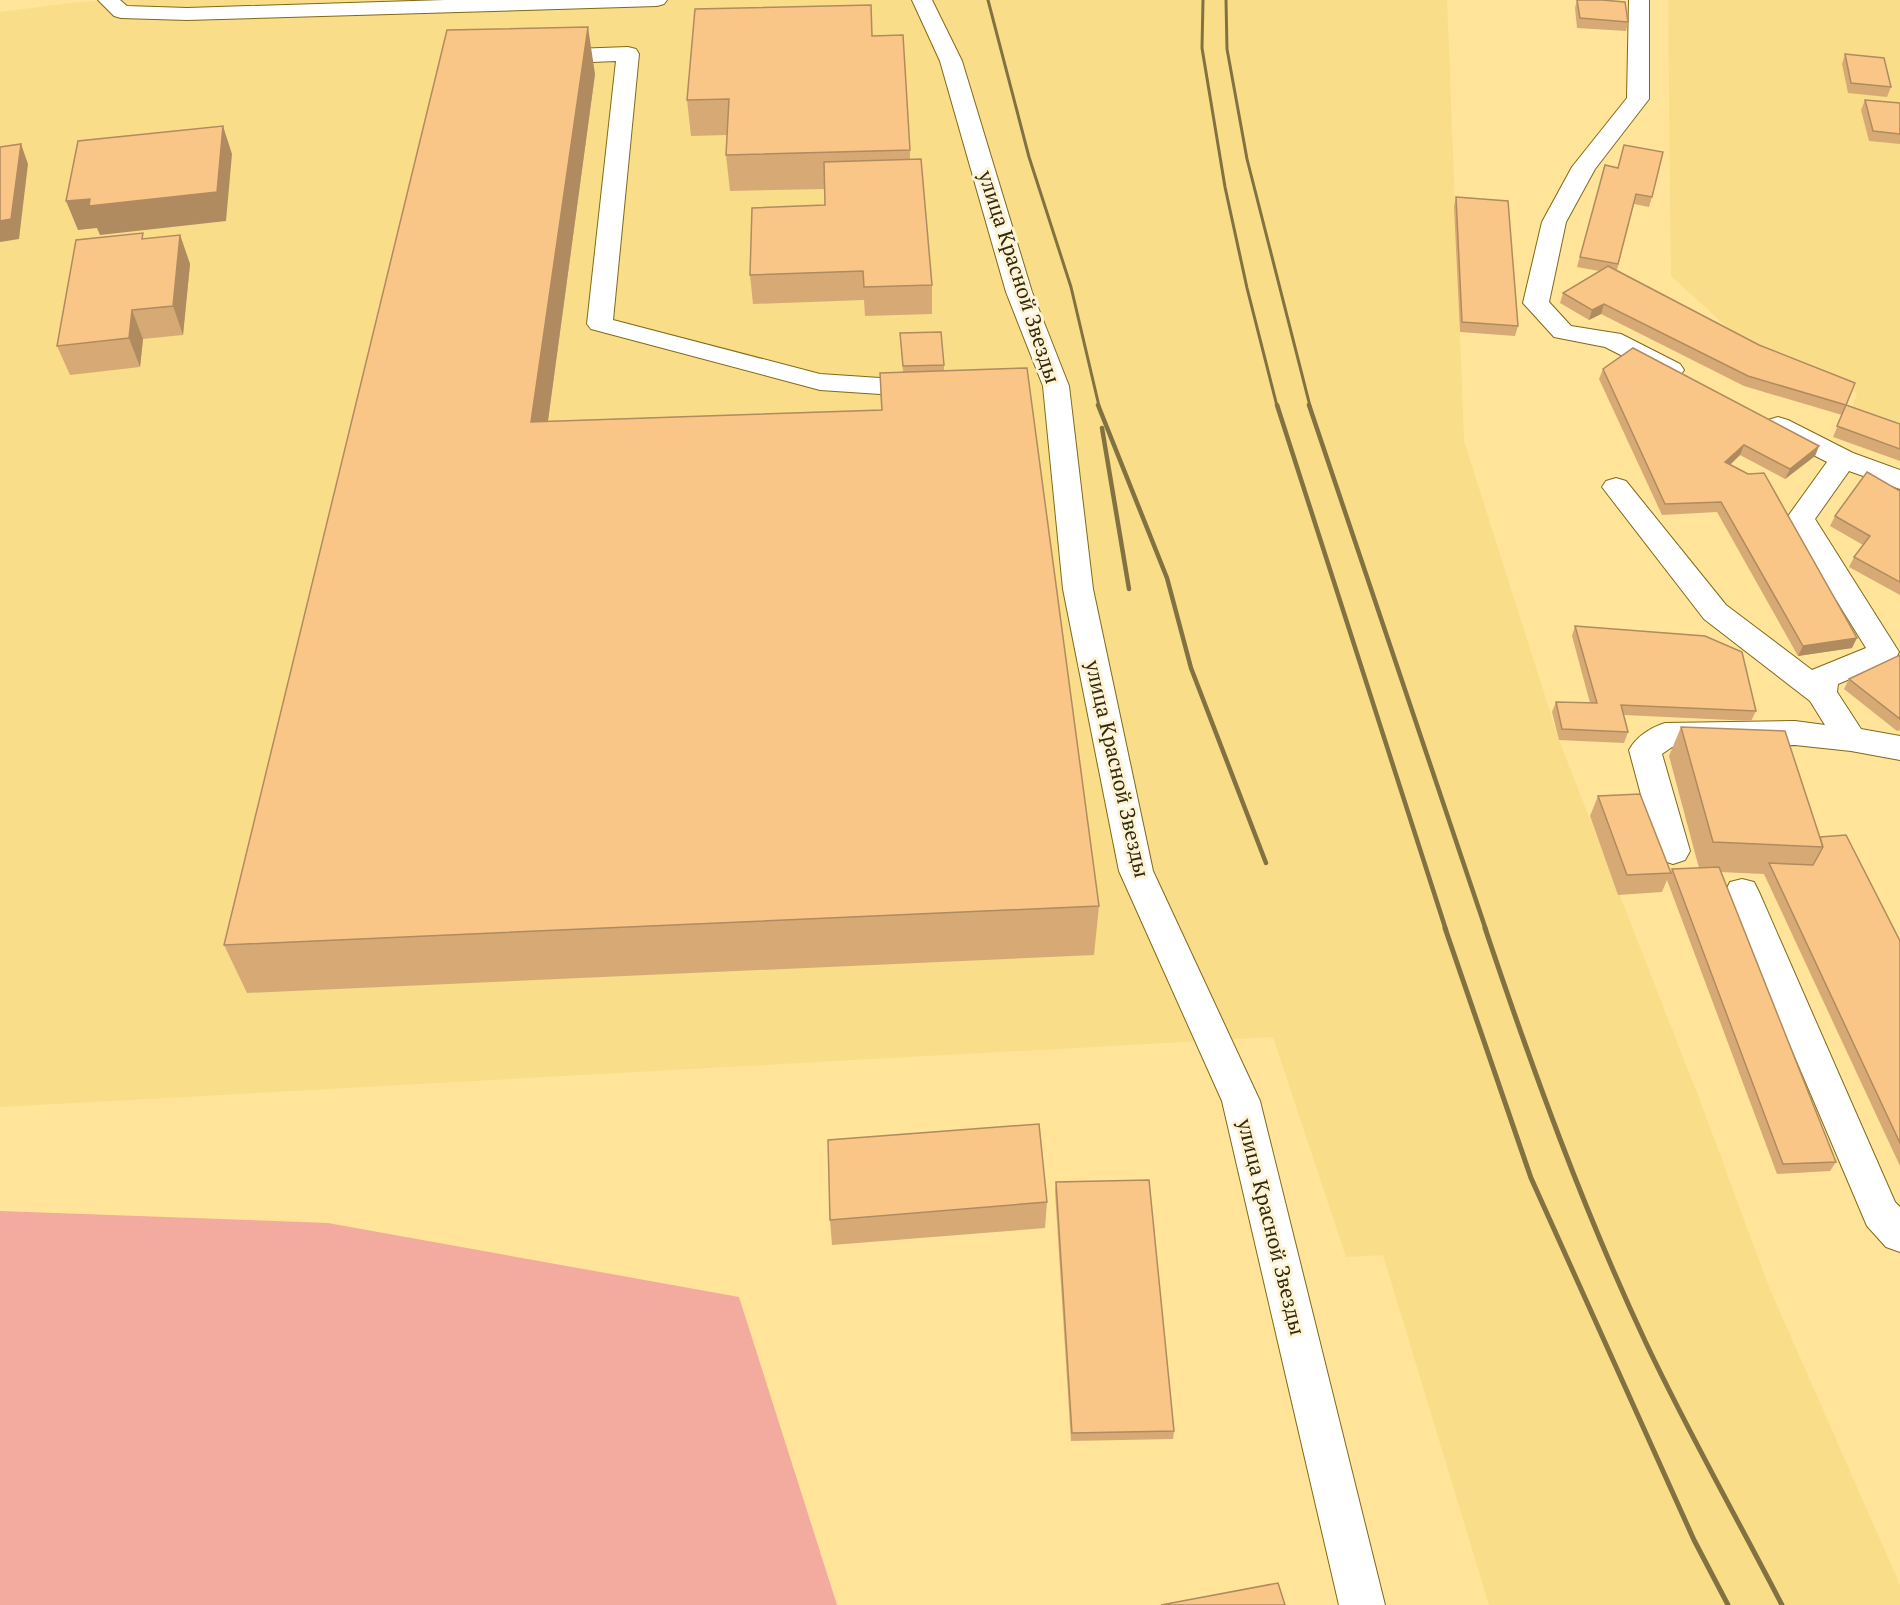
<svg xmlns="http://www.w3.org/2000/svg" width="1900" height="1605" viewBox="0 0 1900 1605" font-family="'PT Serif',serif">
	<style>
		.built { fill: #fadd89 }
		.green { fill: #f2ab9e }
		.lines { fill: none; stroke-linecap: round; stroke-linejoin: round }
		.minor-casing { stroke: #816919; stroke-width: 2 }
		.minor { fill: #fff; fill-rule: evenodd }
		.rail-far2 { stroke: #827141; stroke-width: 3 }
		.rail-far1 { stroke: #827141; stroke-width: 4.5 }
		.rail { stroke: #827141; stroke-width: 5 }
		.wall { fill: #d7aa75 }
		.shaded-wall { fill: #af8b5f }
		.building { fill: #fac688; stroke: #af8b5f; stroke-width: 1.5 }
		.labels { text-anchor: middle; stroke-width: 6; stroke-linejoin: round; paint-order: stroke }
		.street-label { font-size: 21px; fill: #332909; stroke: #fdf3d6 }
	</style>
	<rect width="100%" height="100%" fill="#ffe499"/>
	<g class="built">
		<polygon points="127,0 1447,0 1464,441 1559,740 1699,1098 1769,1287 1900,1585 1900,1605 1489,1605 1383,1255 1346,1257 1273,1037 0,1107 0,12 79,2"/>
		<polygon points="1668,0 1900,0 1900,432 1850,414 1857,393 1753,351 1671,276"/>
	</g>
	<polygon class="green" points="0,1211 328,1223 739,1297 837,1605 0,1605"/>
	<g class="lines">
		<defs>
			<g id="minor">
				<polygon points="98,0 120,0 127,6 187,8 445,0 667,0 664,4 657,6 187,20 121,18 114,16"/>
				<polygon points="912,0 932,0 962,61 1032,292 1069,386 1093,589 1153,871 1260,1101 1385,1605 1339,1605 1222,1101 1119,871 1063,589 1043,386 1006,292 940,61"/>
				<polygon points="1629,0 1649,0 1649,99 1595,169 1566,222 1549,302 1571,326 1621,334 1680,364 1684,370 1680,376 1671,378 1662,376 1605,347 1554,337 1523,303 1542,222 1572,167 1627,98"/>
				<polygon points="628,47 636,49 639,54 613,320 820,374 925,381 934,383 938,389 934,395 925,397 820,390 591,329 587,324 616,61 546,64 538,62 535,57 538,52 546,50"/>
				<path d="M1778,417L1788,420L1853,453L1900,470V489L1849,471L1815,519L1899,652L1895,660L1838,684L1837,692L1861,729L1900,736V760L1851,751L1795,745L1672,747L1662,754L1690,851L1685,860L1673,864L1661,860L1656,851L1629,750C1637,736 1650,728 1665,723L1795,721L1825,725L1810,701L1704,619L1602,487L1606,481L1616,478L1626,481L1726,605L1812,670L1866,648L1786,519L1827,462L1768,432L1764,426L1768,420Z"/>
				<polygon points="1742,879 1754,882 1759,892 1895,1202 1900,1207 1900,1252 1886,1247 1867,1226 1725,892 1730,882"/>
			</g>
		</defs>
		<use href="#minor" class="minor-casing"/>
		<use href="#minor" class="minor"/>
		<g class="rail-far2">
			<polyline points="988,0 1029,157 1071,287 1099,406"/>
			<polyline points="1203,0 1202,48 1225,187 1247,288 1277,406"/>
			<polyline points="1226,0 1227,49 1247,159 1310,406"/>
		</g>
		<g class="rail-far1">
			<polyline points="1098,405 1167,578 1191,668 1266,863"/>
			<polyline points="1277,405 1446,930"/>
			<polyline points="1309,405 1486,930"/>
			<polyline points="1102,428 1129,589"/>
		</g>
		<g class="rail">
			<polyline points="1445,928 1531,1178 1694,1540 1728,1605"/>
			<path d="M1485,928C1532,1068 1583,1209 1646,1343C1688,1432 1737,1518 1782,1605"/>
		</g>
	</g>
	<g class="wall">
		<polygon points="1577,0 1602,0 1628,22 1626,31 1577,28 1575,8"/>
		<polygon points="872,36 910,150 910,159 932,285 932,314 865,316 864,300 753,304 750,275 825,205 825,189 730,191 726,155 727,135 691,136 687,100"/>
		<polygon points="1845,54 1891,87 1887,97 1848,93 1842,64"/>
		<polygon points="595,74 548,421 881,410 880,373 903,372 900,333 944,365 944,370 1099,906 1094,955 247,993 224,945"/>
		<polygon points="1865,100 1900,103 1900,144 1869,141 1861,110"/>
		<polygon points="1605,165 1652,197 1649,207 1634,204 1617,270 1759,345 1855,383 1842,415 1744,386 1601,314 1589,320 1560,303 1563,293 1599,271 1577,267"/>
		<polygon points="1456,197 1518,326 1515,336 1460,332 1454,207"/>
		<polygon points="180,235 190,264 183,335 143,339 140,367 70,375 57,346 145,239"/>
		<polygon points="1603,369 1819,446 1815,456 1785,479 1740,455 1730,465 1852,648 1798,656 1717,512 1662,515 1599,379"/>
		<polygon points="1846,405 1900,424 1900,461 1833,437"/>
		<polygon points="1900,491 1900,595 1849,567 1854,557 1863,545 1830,526 1835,516"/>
		<polygon points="1575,626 1756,711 1751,721 1624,715 1628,732 1624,743 1559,740 1552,712 1556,702 1590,703 1572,636"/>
		<polygon points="1900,655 1900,730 1897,731 1844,689 1849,679"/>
		<polygon points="1681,727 1820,837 1900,941 1900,1166 1764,874 1720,872 1836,1162 1830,1171 1777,1174 1667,880 1662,892 1618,895 1590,816 1598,796 1671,872 1672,869 1699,868 1669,756"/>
		<polygon points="1056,1182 1174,1431 1173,1439 1071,1441 1055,1191"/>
		<polygon points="1047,1202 1045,1228 832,1245 830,1220"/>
	</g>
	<g class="shaded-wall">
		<polygon points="588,27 595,74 541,472 531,422"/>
		<polygon points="223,126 232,154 226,221 100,235 97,228 78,230 66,201 90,199"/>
		<polygon points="21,144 28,164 19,239 0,242 0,221"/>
		<polygon points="180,235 190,264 183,335 173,306"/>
		<polygon points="1604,304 1601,314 1589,320 1592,310"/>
		<polygon points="132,310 143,339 140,367 129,338"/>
		<polygon points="1744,445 1740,455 1721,473 1725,462"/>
		<polygon points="1819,446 1815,456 1785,479 1790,469"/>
		<polygon points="1857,638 1852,648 1798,656 1803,646"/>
	</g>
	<g class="building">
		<polygon points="1577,0 1602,0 1625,2 1628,22 1580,18"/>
		<polygon points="871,5 872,36 903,35 910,150 726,155 729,99 687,100 695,9"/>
		<polygon points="588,27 531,422 882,410 880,373 1027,368 1099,906 224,945 447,30"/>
		<polygon points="1845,54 1884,58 1891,87 1851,83"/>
		<polygon points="1865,100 1900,103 1900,134 1873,131"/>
		<polygon points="223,126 217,192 89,206 90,199 66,201 78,141"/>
		<polygon points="21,144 11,219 0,221 0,147"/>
		<polygon points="1624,145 1663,152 1652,197 1636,194 1618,264 1580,257 1605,165 1618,168"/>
		<polygon points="921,159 932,285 864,287 863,271 750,275 752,208 825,205 824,162"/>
		<polygon points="1456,197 1508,201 1518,326 1462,322"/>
		<polygon points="143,233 142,239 180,235 173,306 132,310 129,338 57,346 76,240"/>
		<polygon points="1608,266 1759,345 1855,383 1846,405 1748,376 1604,304 1592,310 1563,293"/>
		<polygon points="941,332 944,365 903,366 900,333"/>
		<polygon points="1633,348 1819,446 1790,469 1744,445 1725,462 1748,474 1764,473 1857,638 1803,646 1721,502 1665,504 1603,369"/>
		<polygon points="1846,405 1900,424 1900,449 1837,426"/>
		<polygon points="1867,472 1900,491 1900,582 1854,557 1870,536 1835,516"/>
		<polygon points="1575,626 1705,636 1742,652 1756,711 1621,705 1628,732 1562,729 1556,702 1597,703"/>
		<polygon points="1900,655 1900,719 1849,679"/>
		<polygon points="1681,727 1785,731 1823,847 1713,842"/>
		<polygon points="1640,794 1671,873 1627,875 1598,796"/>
		<polygon points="1846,835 1900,941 1900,1143 1769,863 1813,865 1823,847 1820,837"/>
		<polygon points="1719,867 1836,1162 1783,1164 1672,869"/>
		<polygon points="1039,1124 1047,1202 830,1220 828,1140"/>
		<polygon points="1149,1180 1174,1431 1072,1433 1056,1182"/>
		<polygon points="1278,1583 1285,1605 1161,1605"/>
	</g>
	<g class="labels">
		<g class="street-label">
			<text transform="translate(1019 277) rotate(72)" y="7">улица Красной Звезды</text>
			<text transform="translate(1117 769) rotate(77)" y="7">улица Красной Звезды</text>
			<text transform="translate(1271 1227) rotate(76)" y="7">улица Красной Звезды</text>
		</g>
	</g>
</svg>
